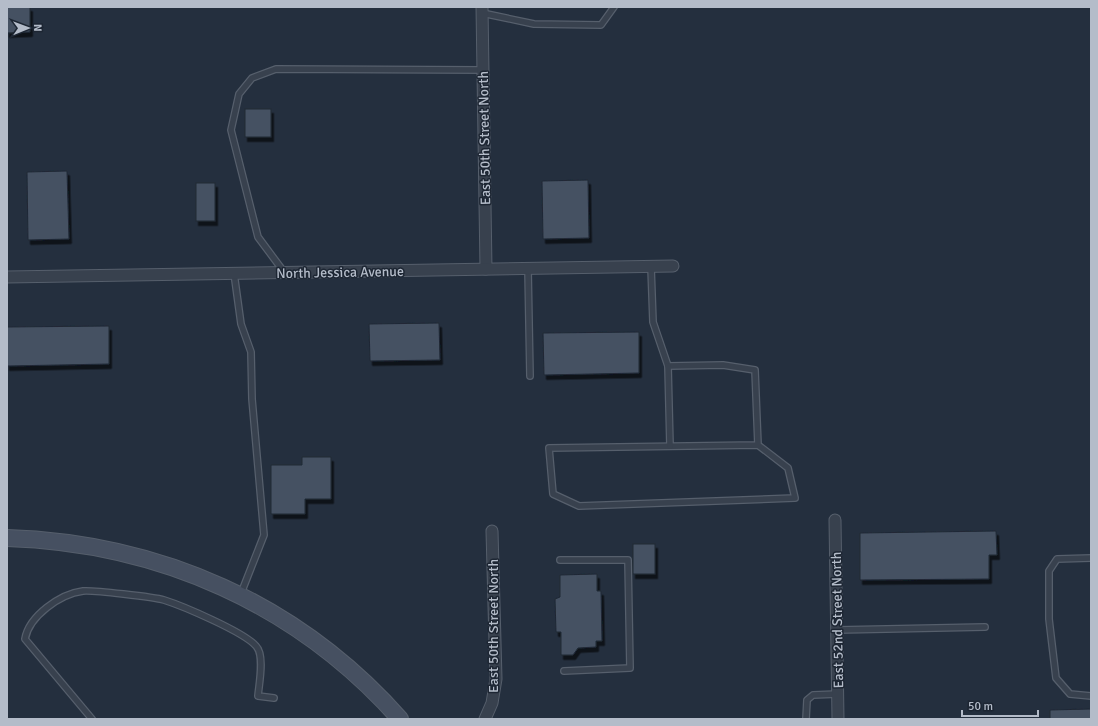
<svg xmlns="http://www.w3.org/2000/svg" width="1098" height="726" viewBox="0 0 1098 726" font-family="Signika,sans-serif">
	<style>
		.building { fill: #455162; stroke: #1f2835; filter: url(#shadow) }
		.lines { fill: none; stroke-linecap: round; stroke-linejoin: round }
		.lane-casing { stroke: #565f6c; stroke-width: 8 }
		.street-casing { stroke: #565f6c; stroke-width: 13 }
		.secondary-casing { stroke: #565f6c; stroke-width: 18 }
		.lane { stroke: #38414e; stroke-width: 5.5 }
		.street { stroke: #38414e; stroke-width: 11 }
		.secondary { stroke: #465061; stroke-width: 16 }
		.labels { text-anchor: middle; stroke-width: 3; stroke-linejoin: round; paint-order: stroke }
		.street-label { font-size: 14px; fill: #b4bcc9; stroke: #1d2633 }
	</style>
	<defs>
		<filter id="shadow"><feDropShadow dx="2.5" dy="4.5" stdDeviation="0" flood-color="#0009"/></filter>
	</defs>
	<rect width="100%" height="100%" fill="#242f3e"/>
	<g class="building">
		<polygon points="7,7 30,7 30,32 7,33"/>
		<rect x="245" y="109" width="26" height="28"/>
		<polygon points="67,171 69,239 28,240 27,172"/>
		<polygon points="588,180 589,238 543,239 542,181"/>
		<rect x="196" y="183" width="19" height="38"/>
		<polygon points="439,323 440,360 370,361 369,324"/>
		<polygon points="109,326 109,364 7,366 7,327"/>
		<polygon points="639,332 639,373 544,375 543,333"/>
		<polygon points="302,457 331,457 331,499 305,499 305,514 271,514 271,465 302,465"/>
		<polygon points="996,531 997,555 989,555 989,579 860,580 860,533"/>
		<rect x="633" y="544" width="22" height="30"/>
		<polygon points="597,574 597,591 601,591 602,641 596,641 596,647 578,648 573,655 561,655 561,632 556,632 555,599 560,597 560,575"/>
		<polygon points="1091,709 1091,719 1050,719 1050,710"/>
	</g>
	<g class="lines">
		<defs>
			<g id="lane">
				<polyline points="482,13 534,24 601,25 614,7"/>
				<polyline points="651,267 653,322 668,366 723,365 755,370 758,445 549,448 553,494 579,506 795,498 788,468 758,445"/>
				<polyline points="528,269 530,376"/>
				<polyline points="284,272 258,237 231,130 239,94 252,78 276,69 483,70"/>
				<polyline points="234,273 241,324 251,352 252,399 264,535 240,596"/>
				<polyline points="668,366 670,446"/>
				<polyline points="1091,558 1057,559 1049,571 1049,619 1056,678 1070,694 1091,696"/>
				<polyline points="560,560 628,560 630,668 564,671"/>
				<polyline points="837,630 985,627"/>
				<path d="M92,719L25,639C29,616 60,594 83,591C93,590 154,597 164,600C183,606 244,632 256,646C265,655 259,684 258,696L274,698"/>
				<polyline points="806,719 807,700 813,695 838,694"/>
			</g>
			<g id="street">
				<polyline points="482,7 486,269"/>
				<polyline points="7,277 673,266"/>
				<polyline points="835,520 838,719"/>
				<polyline points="485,719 492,703 496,679 492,531"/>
			</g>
			<path id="secondary" d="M7,538C160,543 298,604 400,719"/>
		</defs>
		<use href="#lane" class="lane-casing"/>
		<use href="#street" class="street-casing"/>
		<use href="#secondary" class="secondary-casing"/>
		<use href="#lane" class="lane"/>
		<use href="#street" class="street"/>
		<use href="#secondary" class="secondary"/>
	</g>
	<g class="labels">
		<g class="street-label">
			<text transform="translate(484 138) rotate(-91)" y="5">East 50th Street North</text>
			<text transform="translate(340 272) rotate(-1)" y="5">North Jessica Avenue</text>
			<text transform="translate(837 620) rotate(-91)" y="5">East 52nd Street North</text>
			<text transform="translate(493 626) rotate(-90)" y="5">East 50th Street North</text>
		</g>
	</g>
	<rect width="1098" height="726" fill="none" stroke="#b4bcc9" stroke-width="16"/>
	<g transform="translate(28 28) rotate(89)" stroke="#1d2633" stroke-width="3" paint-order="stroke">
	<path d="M0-3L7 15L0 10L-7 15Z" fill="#b4bcc9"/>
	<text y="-6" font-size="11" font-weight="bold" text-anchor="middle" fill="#b4bcc9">N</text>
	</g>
	<path d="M962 710v6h76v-6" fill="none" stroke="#b4bcc9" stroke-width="2"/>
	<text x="968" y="710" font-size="12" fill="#b4bcc9" stroke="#1d2633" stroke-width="3" paint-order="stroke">50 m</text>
</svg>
